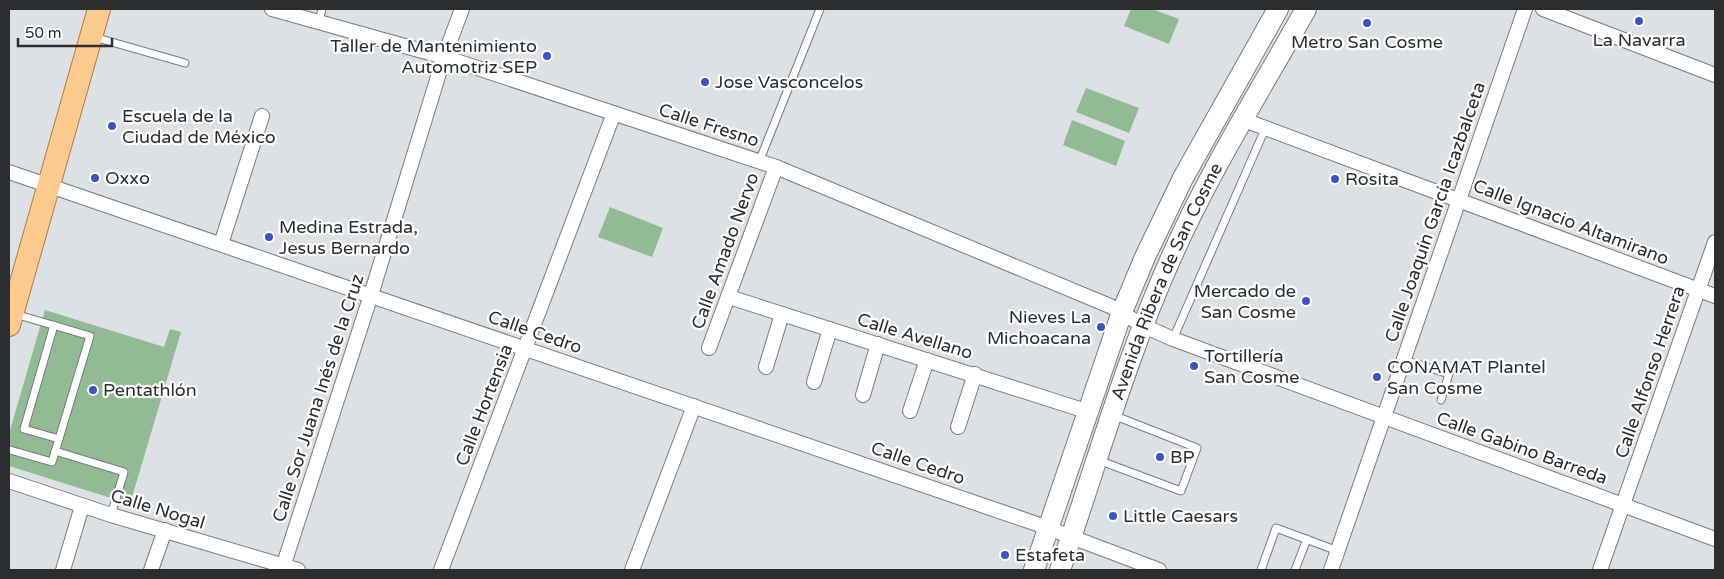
<svg xmlns="http://www.w3.org/2000/svg" width="1724" height="579" viewBox="0 0 1724 579" font-family="'Varela Round',sans-serif">
	<style>
		.green { fill: #90bb93 }
		.lines { fill: none; stroke-linecap: round; stroke-linejoin: round }
		.service-casing { stroke: #787b80; stroke-width: 9 }
		.minor-casing { stroke: #787b80; stroke-width: 16 }
		.secondary-casing { stroke: #787b80; stroke-width: 22 }
		.primary-casing { stroke: #b37c3d; stroke-width: 24 }
		.service { stroke: #fff; stroke-width: 7 }
		.minor { stroke: #fff; stroke-width: 14 }
		.secondary { stroke: #fff; stroke-width: 20 }
		.primary { stroke: #fdca8f; stroke-width: 22 }
		.poi-dot { fill: #3a54c6; stroke: #fff; stroke-width: 2 }
		.labels { text-anchor: middle; stroke-width: 4.5; stroke-linejoin: round; paint-order: stroke }
		.poi-label { font-size: 18px; fill: #2c2d2f; stroke: #fff; text-anchor: start }
		.street-label { font-size: 18px; fill: #2c2d2f; stroke: #fff }
	</style>
	<rect width="100%" height="100%" fill="#dde1e6"/>
	<g class="green">
		<polygon points="1131,9 1152,9 1179,19 1169,44 1124,26"/>
		<polygon points="1086,88 1139,108 1129,133 1076,112"/>
		<polygon points="1072,120 1125,141 1116,166 1063,145"/>
		<polygon points="610,207 663,228 652,257 598,237"/>
		<polygon points="45,310 164,347 170,329 181,332 130,504 9,466 9,434"/>
	</g>
	<g class="lines">
		<defs>
			<g id="service">
				<polyline points="319,22 322,9"/>
				<polyline points="94,37 185,63"/>
				<polyline points="759,162 820,9"/>
				<polyline points="54,325 24,429 59,439"/>
				<polyline points="1173,339 1265,129"/>
				<polyline points="1404,360 1449,374 1441,400"/>
				<polyline points="10,450 52,462 90,336 15,314"/>
				<polyline points="55,451 124,472 111,515"/>
				<polyline points="1098,460 1181,491 1197,448 1113,415"/>
				<polyline points="1261,570 1276,528 1338,551"/>
				<polyline points="1295,570 1307,539"/>
			</g>
			<g id="minor">
				<polyline points="272,9 444,57 776,167 1110,306 1144,326 1173,339 1715,539"/>
				<polyline points="1543,9 1715,75"/>
				<polyline points="1244,120 1715,296"/>
				<polyline points="9,172 1037,524 1159,570"/>
				<polyline points="221,244 262,116"/>
				<polyline points="729,297 1089,412"/>
				<polyline points="709,348 776,167"/>
				<polyline points="766,367 782,314"/>
				<polyline points="814,382 830,329"/>
				<polyline points="863,395 878,344"/>
				<polyline points="910,411 927,360"/>
				<polyline points="958,427 975,374"/>
				<polyline points="9,481 111,515 298,570"/>
				<polyline points="63,570 82,506"/>
				<polyline points="151,570 165,530"/>
				<polyline points="282,570 371,295 444,57 462,9"/>
				<polyline points="441,570 614,113"/>
				<polyline points="632,570 694,406"/>
				<polyline points="1331,570 1525,9"/>
				<polyline points="1600,570 1715,242"/>
			</g>
			<g id="secondary">
				<polyline points="1034,570 1122,312 1145,257 1183,178 1278,9"/>
				<path id="s1" d="M1060,570C1096,466 1126,358 1171,258C1209,172 1260,91 1306,9"/>
			</g>
			<polyline id="primary" points="9,325 99,9"/>
		</defs>
		<use href="#service" class="service-casing"/>
		<use href="#minor" class="minor-casing"/>
		<use href="#secondary" class="secondary-casing"/>
		<use href="#primary" class="primary-casing"/>
		<use href="#service" class="service"/>
		<use href="#minor" class="minor"/>
		<use href="#secondary" class="secondary"/>
		<use href="#primary" class="primary"/>
	</g>
	<g class="poi-dot">
		<circle cx="1639" cy="21" r="5"/>
		<circle cx="1367" cy="23" r="5"/>
		<circle cx="547" cy="56" r="5"/>
		<circle cx="705" cy="82" r="5"/>
		<circle cx="112" cy="126" r="5"/>
		<circle cx="95" cy="178" r="5"/>
		<circle cx="1335" cy="179" r="5"/>
		<circle cx="269" cy="237" r="5"/>
		<circle cx="1306" cy="301" r="5"/>
		<circle cx="1101" cy="327" r="5"/>
		<circle cx="1194" cy="366" r="5"/>
		<circle cx="1377" cy="377" r="5"/>
		<circle cx="93" cy="390" r="5"/>
		<circle cx="1160" cy="457" r="5"/>
		<circle cx="1113" cy="516" r="5"/>
		<circle cx="1005" cy="555" r="5"/>
	</g>
	<g class="labels">
		<g class="poi-label">
			<text x="1639" y="46" text-anchor="middle">La Navarra</text>
			<text x="1367" y="48" text-anchor="middle">Metro San Cosme</text>
			<text x="537" y="52" text-anchor="end">Taller de Mantenimiento<tspan x="537" dy="21">Automotriz SEP</tspan></text>
			<text x="715" y="88">Jose Vasconcelos</text>
			<text x="122" y="122">Escuela de la<tspan x="122" dy="21">Ciudad de México</tspan></text>
			<text x="105" y="184">Oxxo</text>
			<text x="1345" y="185">Rosita</text>
			<text x="279" y="233">Medina Estrada,<tspan x="279" dy="21">Jesus Bernardo</tspan></text>
			<text x="1296" y="297" text-anchor="end">Mercado de<tspan x="1296" dy="21">San Cosme</tspan></text>
			<text x="1091" y="323" text-anchor="end">Nieves La<tspan x="1091" dy="21">Michoacana</tspan></text>
			<text x="1204" y="362">Tortillería<tspan x="1204" dy="21">San Cosme</tspan></text>
			<text x="1387" y="373">CONAMAT Plantel<tspan x="1387" dy="21">San Cosme</tspan></text>
			<text x="103" y="396">Pentathlón</text>
			<text x="1170" y="463">BP</text>
			<text x="1123" y="522">Little Caesars</text>
			<text x="1015" y="561">Estafeta</text>
		</g>
		<g class="street-label">
			<text transform="translate(709 125) rotate(18)" y="6">Calle Fresno</text>
			<text transform="translate(1435 212) rotate(-71)" y="6">Calle Joaquín García Icazbalceta</text>
			<text transform="translate(1571 222) rotate(21)" y="6">Calle Ignacio Altamirano</text>
			<text transform="translate(725 251) rotate(-70)" y="6">Calle Amado Nervo</text>
			<text dy="6" stroke="none"><textPath href="#s1" startOffset="308">Avenida Ribera de San Cosme</textPath></text>
			<text transform="translate(535 332) rotate(19)" y="6">Calle Cedro</text>
			<text transform="translate(915 336) rotate(17)" y="6">Calle Avellano</text>
			<text transform="translate(1650 372) rotate(-71)" y="6">Calle Alfonso Herrera</text>
			<text transform="translate(318 398) rotate(-72)" y="6">Calle Sor Juana Inés de la Cruz</text>
			<text transform="translate(484 405) rotate(-69)" y="6">Calle Hortensia</text>
			<text transform="translate(1522 448) rotate(20)" y="6">Calle Gabino Barreda</text>
			<text transform="translate(918 463) rotate(19)" y="6">Calle Cedro</text>
			<text transform="translate(158 509) rotate(17)" y="6">Calle Nogal</text>
		</g>
	</g>
	<rect width="1724" height="579" fill="none" stroke="#2c2d2f" stroke-width="20"/>
	<path d="M18 38v8h94v-8" fill="none" stroke="#2c2d2f" stroke-width="2.5"/>
	<text x="25" y="38" font-size="15" fill="#2c2d2f" stroke="#ffffff" stroke-width="4" paint-order="stroke">50 m</text>
</svg>
